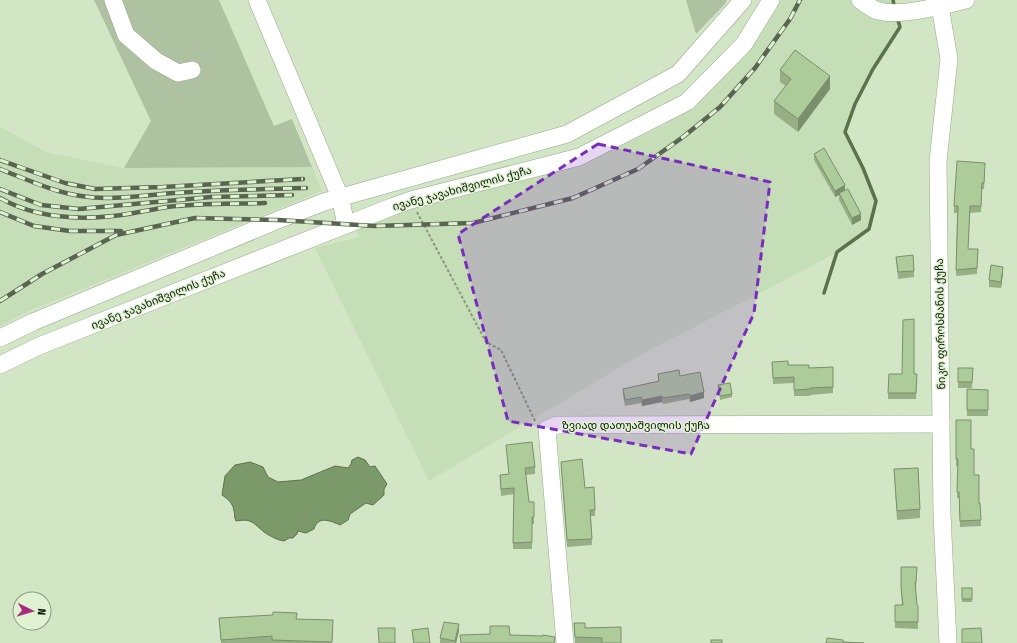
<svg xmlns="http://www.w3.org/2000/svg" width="1017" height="643" viewBox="0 0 1017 643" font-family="'Fira Sans Condensed','Noto Sans Georgian',sans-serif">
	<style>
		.built { fill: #c6deb7 }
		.green { fill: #aec2a2 }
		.water { fill: #7c9969; stroke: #5c724d }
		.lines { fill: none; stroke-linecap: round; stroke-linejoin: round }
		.stream { stroke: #5c724d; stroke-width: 3.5 }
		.minor-casing { stroke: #96a88a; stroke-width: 18 }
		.path { stroke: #8a9880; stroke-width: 2; stroke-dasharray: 3 2; stroke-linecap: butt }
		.minor { stroke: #fff; stroke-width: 17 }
		.rail-casing { stroke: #596551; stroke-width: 4.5 }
		.rail { stroke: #dff3d2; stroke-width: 3; stroke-dasharray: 9; stroke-linecap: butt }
		.wall { fill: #96af84 }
		.shaded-wall { fill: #7a8f6c }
		.building { fill: #aecc9a; stroke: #7a8f6c }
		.marked { fill: #7b2cbf; fill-opacity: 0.2; stroke: #7b2cbf; stroke-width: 3; stroke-dasharray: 8 5; stroke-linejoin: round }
		.labels { text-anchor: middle; stroke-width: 3; stroke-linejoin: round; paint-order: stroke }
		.street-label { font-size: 11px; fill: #10170b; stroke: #dff3d2 }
	</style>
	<rect width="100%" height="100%" fill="#d2e5c5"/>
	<g class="built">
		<polygon points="779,0 893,0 900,27 873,69 855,104 845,132 863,168 876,201 869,229 837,252 804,270 642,354 429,481 315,248 360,237 353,224 583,164 663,126 722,79 771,17"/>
		<polygon points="0,127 46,152 124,168 312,167 322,191 29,311 0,326"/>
	</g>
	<g class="green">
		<polygon points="94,0 219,0 274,126 292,119 312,167 124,168 151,121"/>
		<polygon points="686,0 727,0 725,4 696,34"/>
	</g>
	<path class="water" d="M358,457L365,460L370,467L375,466L387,484L384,489V495L373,505L366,503L350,514L348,520L340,525C331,521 318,515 314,529L306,533L298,531L297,534L293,538H289L284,541C277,540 270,536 264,532C253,523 252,518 236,521C234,517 235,515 234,511C233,503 228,499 222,495L225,476L235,465L250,462L263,467L268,477L278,482L301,480L335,466L348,468L351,464L352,460Z"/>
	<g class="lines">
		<g class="stream">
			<polyline points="893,0 895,9"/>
			<polyline points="824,293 837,252 869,229 876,201 863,168 845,132 855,104 873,69 900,27 897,17"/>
		</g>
		<defs>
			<g id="minor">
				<polyline points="113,0 126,35 156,61 178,73 192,70"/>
				<polyline points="257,0 340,197 346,224"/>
				<path d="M860,0C866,4 873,10 879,11C900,17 945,5 966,0"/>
				<polyline points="940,6 949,59 938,161 942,514 948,643"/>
				<polyline points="0,338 33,322 278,220 324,202 567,134 678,74 743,0"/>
				<polyline points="0,365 39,346 394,206 411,200 579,157 687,102 744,44 771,0"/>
				<polyline points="565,643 547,429 557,425 941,424"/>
			</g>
		</defs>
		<use href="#minor" class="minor-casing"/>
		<polyline class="path" points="417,212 486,342 501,350 536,423"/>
		<use href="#minor" class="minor"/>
		<defs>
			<g id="rail">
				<polyline points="0,160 65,183 95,189 163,187 303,179"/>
				<path d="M0,169C26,179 53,192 81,196C112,201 143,195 175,193C218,190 262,189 306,188"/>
				<polyline points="0,189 41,205 79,209 211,197 292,195"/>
				<path d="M0,198C33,217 75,220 113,216C131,214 149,210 167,207C199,203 233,204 265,203"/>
				<polyline points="0,212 34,226 70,231 121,231"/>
				<polyline points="0,301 42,274 116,235 195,218 278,220 375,226 473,223 573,198 638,169 683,137 720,107 755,68 790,19 800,0"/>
			</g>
		</defs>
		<use href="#rail" class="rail-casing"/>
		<use href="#rail" class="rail"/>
	</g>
	<g class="wall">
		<polygon points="780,70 830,89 798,132 774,114 774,101 786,86 780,82"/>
		<polygon points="814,154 845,190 861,220 852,225 839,200 839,195 835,197 814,160"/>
		<polygon points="985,169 984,189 982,189 981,212 970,213 968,249 978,249 977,274 956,276 957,213 954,213 954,206"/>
		<polygon points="896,257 914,271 914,277 898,279"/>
		<polygon points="1003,273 1001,288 989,287 989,280"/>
		<polygon points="772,362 788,365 809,368 833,367 833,393 810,395 810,396 794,396 794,383 773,384"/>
		<polygon points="958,368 973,368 972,388 958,388"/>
		<polygon points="658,374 680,376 704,398 690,402 689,399 663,404 662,402 642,406 641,403 625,406 623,395 623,389 658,381"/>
		<polygon points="889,374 917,374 916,399 888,399"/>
		<polygon points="718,385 732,394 732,397 720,400"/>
		<polygon points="967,389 988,390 988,416 967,416"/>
		<polygon points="956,420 971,449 974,475 979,503 980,503 981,526 960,527 959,498 957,498 958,466 956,466"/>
		<polygon points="506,445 535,467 535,474 526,475 529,502 534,502 534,524 532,524 532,549 513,549 514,494 501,496 500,481 500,475 509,474"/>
		<polygon points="561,462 585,488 595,510 595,516 591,516 592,545 567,547"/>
		<polygon points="894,469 920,509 920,518 897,520"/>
		<polygon points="901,567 917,567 916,589 915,589 917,605 918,606 918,629 895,628 895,605 902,605 901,593"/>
		<rect x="962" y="588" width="10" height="14"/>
		<polygon points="219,618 297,619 333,628 332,643 221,643"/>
		<polygon points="574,623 585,628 621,643 575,643"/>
		<polygon points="412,630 430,643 413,643"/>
		<polygon points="459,631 456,643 440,643 440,638"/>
	</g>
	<g class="shaded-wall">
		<polygon points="830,76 830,89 798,132 798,119"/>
		<polygon points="845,185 845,192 839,193 839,195 835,197 835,191"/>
		<polygon points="861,214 861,220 852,225 852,218"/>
		<polygon points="1003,267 1003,273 1001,288 1001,282"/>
		<polygon points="704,392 704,398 690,402 690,396"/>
		<polygon points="662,396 662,402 642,406 642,400"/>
		<polygon points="459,624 459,631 456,643 455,643"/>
	</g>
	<g class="building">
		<polygon points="795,50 830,76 798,119 774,101 791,79 780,70"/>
		<polygon points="824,148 845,185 835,191 814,154"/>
		<polygon points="957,161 985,163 984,183 982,183 981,206 970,206 968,249 978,249 977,268 956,270 958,206 954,206"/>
		<polygon points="848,189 861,214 852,218 839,193"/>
		<polygon points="913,255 914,271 898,272 896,257"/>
		<polygon points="991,265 1003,267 1001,282 989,280"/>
		<polygon points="914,319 914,374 917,374 916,393 888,393 889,374 902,374 903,320"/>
		<polygon points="788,361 788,365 809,365 809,368 833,367 833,387 810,388 810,389 794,390 794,377 773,378 772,362"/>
		<polygon points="958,368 973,368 972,382 958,382"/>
		<polygon points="679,370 680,376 700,372 704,392 690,396 689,394 663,398 662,396 642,400 641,397 625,400 623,389 659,381 658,374"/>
		<polygon points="730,383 732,394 720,396 718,385"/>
		<polygon points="967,389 988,390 988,410 967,410"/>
		<polygon points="956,420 971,420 971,449 974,449 974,475 979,475 979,503 980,503 981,520 960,521 959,492 957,492 958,459 956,459"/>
		<polygon points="532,442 535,467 525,468 529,502 534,502 534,517 532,517 532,542 513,543 514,488 501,489 500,475 509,474 506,445"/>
		<polygon points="582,459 585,488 594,487 595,510 590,510 592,539 567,540 561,462"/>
		<polygon points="918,468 920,509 897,511 894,469"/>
		<polygon points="901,567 917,567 916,582 915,582 917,605 918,606 918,622 895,622 895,605 903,605 901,587"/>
		<rect x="962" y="588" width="10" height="11"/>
		<polygon points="273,612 297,613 296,619 333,620 332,642 272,640 272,636 221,640 219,618 273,615"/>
		<polygon points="444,622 459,624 455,641 440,638"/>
		<polygon points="574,623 585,623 585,628 621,627 621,643 602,643 602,638 575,637"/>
		<polygon points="490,626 509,626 510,635 543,636 543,635 555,637 554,643 461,643 460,635 490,634"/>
		<polygon points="378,628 395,628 395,643 379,643"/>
		<polygon points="428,628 430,643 414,643 412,630"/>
		<polygon points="981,628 982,643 962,643 962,629"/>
		<polygon points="827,638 843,640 843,642 864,643 826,643"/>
		<rect x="711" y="640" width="11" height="3"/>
	</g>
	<path class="marked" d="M598,144L770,182L754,313L691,454L508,421L458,234Z"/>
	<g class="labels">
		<g class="street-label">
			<text transform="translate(462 188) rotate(-15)" y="4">ივანე ჯავახიშვილის ქუჩა</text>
			<text transform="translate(158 299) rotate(-22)" y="4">ივანე ჯავახიშვილის ქუჩა</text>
			<text transform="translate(940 324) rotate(-91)" y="4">ნიკო ფიროსმანის ქუჩა</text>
			<text x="636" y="429">ზვიად დათუაშვილის ქუჩა</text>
		</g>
	</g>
	<g transform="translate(32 611) rotate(95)"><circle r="19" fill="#dff3d2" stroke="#8c9b82"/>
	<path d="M0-3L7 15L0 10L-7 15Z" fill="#a82d81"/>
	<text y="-6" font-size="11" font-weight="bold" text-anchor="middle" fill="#10170b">N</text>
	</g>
</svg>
